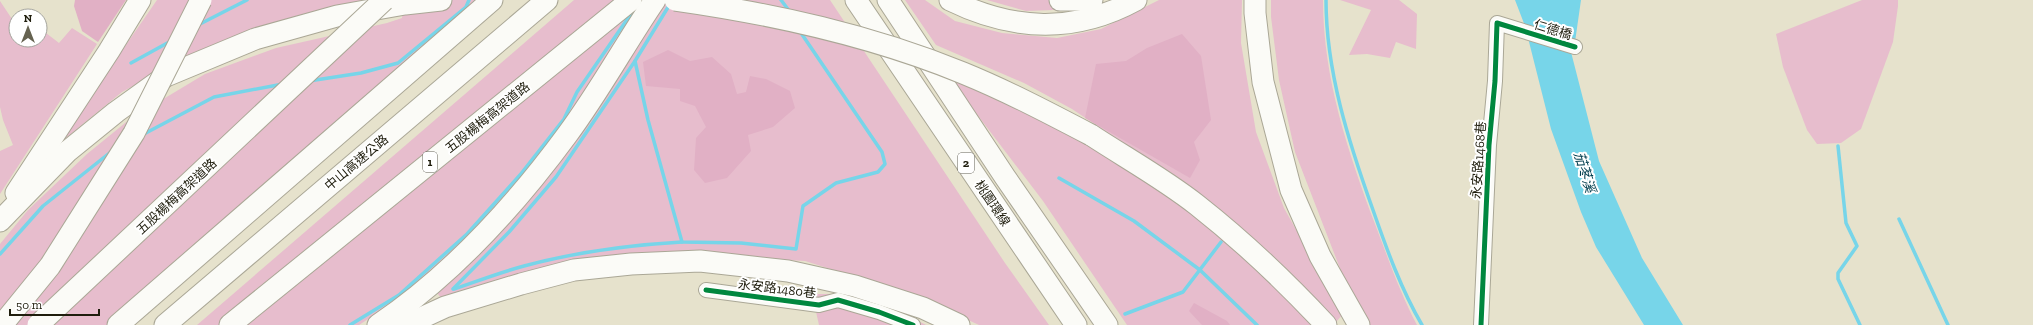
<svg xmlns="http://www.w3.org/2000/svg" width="2033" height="325" viewBox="0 0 2033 325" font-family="'Zilla Slab','Noto Sans TC',serif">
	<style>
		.green { fill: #e7bdcd }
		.forest { fill: #e1b0c5 }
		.water { fill: #77d5e9 }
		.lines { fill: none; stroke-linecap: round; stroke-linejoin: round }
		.stream { stroke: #77d5e9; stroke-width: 3.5 }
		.minor-casing { stroke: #aaa796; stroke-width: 16 }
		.highway-casing { stroke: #aaa796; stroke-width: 23 }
		.minor { stroke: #fbfbf7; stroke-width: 14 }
		.highway { stroke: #fbfbf7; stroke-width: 21 }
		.highway-bridge-casing { stroke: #aaa796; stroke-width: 23; stroke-linecap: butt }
		.highway-bridge { stroke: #fbfbf7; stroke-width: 21 }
		.cycleway-casing { stroke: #fff; stroke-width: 8 }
		.cycleway { stroke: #00873e; stroke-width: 5 }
		.labels { text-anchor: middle; stroke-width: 4; stroke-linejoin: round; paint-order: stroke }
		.shield { fill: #fff; stroke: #626156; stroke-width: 1 }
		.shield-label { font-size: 12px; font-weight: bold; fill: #1f1d0d }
		.street-label { font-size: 13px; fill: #1f1d0d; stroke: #fff }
		.water-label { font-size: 14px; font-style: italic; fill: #003d4d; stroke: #fff }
	</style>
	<rect width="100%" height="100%" fill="#e6e2cc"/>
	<g class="green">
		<polygon points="157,0 370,0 343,4 258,27 195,52 122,92 56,146"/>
		<polygon points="404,0 477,0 107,325 0,325 0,244 28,210 87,154 130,119 205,74 276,48 387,23 402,18"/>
		<polygon points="574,0 648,0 535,166 447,259 402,297 359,325 197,325"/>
		<polygon points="665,0 830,0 1005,263 1049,325 979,325 916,296 805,261 682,254 444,302 435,290"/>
		<polygon points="905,0 925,0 955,21 1002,33 1057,38 1101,29 1159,0 1242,0 1241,43 1256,132 1284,208 1343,314 1336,322 1171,175 1072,109 1024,83 936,45"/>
		<polygon points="987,0 1099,0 1081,9 1026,11"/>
		<path d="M1271,0H1323C1323,78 1348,152 1375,224C1388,258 1400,293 1417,325H1370L1341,271L1295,152L1279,80L1271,17Z"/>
		<polygon points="1340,0 1399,0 1417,14 1416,49 1396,42 1390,58 1367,54 1349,55 1371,10"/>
		<polygon points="1862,0 1898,0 1898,6 1893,42 1861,129 1841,143 1817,144 1807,130 1783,67 1776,34"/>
		<polygon points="0,1 16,25 16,40 40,40 40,33 46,33 59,43 72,28 97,44 0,194 0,151 13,145 3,120 0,107"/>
		<polygon points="950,79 1049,122 1147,180 1251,260 1317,325 1127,325 1043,201"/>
		<polygon points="812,294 844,294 905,314 926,325 819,325"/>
	</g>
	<g class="forest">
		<polygon points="75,0 126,0 98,42 82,31 74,6"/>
		<polygon points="1182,34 1201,56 1211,120 1194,142 1200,160 1190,178 1085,118 1096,64 1126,61 1147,48"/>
		<polygon points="668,50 690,61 712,57 731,74 737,94 746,92 750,76 766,79 790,91 795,108 773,127 748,135 751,151 727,178 705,183 694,170 696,138 706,127 695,106 680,101 680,89 646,86 643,62"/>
		<polygon points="1194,303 1227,321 1230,325 1202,325 1189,311"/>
	</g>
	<polygon class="water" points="1515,0 1581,0 1575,42 1571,52 1599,161 1642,258 1683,325 1644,325 1596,247 1581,212 1551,129 1525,26"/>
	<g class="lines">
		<g class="stream">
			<polyline points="781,0 790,12"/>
			<path d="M1326,0C1326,72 1349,143 1373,210C1387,250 1401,289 1422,325"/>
			<polyline points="198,25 247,0"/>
			<polyline points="635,61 670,4"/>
			<polyline points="131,63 171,41"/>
			<polyline points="309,81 361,73 398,63 466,7 469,0"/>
			<polyline points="142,135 214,97 283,84"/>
			<polyline points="1838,146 1846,223 1857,246 1838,273 1838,279 1860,325"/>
			<polyline points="1059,178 1134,221 1200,270 1257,325"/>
			<polyline points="1899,219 1948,325"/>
			<polyline points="0,254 43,206 112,151"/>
			<polyline points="453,289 509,232 556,177 635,61 648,120 682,242 741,243 796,249 803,206 836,183 878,172 885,164 882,152 799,30"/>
			<path d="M454,289C478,281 501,272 524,266C576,252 629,245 682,242"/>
			<polyline points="1125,314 1183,292 1221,242"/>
			<polyline points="350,325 399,295 467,234 520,175 564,119 577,92 635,8"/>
		</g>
		<defs>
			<g id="minor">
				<polyline points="706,290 819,305 838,300 879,312 913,325"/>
				<polyline points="1481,325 1489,145 1495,81 1497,23 1575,47"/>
			</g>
			<g id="highway">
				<polyline points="856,0 1076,325"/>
				<polyline points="888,0 1005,177 1107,325"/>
				<path d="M950,0C1013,31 1074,34 1136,0"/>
				<polyline points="1060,0 1092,0"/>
				<polyline points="1255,0 1255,13 1263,82 1291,190 1320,256 1359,325"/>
				<path d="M1091,135C1126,158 1164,179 1197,205C1244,242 1286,282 1326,325"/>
				<polyline points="16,193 109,51 140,0"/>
				<polyline points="0,221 68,151 116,112 166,76 255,39 337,16 405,4 441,0"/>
				<polyline points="118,325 492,0"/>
				<polyline points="165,325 547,0"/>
				<polyline points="230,325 631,0"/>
				<path d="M378,325C452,275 514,207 567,135C599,92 625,44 655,0"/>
				<polyline points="406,325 445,307 521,284 574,270 631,264 700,261 788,271 855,286 923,308 959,325"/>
			</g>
		</defs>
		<use href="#minor" class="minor-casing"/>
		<use href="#highway" class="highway-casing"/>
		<use href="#minor" class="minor"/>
		<use href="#highway" class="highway"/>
		<defs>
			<g id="highway-bridge">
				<path d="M675,0C774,14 870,35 963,73C1007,91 1049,113 1091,135"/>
				<polyline points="2,325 50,266 134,133 201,0"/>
				<polyline points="38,325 384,0"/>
			</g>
		</defs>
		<use href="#highway-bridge" class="highway-bridge-casing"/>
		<use href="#highway-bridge" class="highway-bridge"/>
		<defs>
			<g id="cycleway">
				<polyline points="706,290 819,305 838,300 879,312 913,325"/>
				<polyline points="1481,325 1489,145 1495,81 1497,23 1575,47"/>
			</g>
		</defs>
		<use href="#cycleway" class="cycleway-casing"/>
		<use href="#cycleway" class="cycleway"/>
	</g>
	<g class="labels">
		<g class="shield">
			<rect x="423" y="152" width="14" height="20" rx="3"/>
			<rect x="958" y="153" width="16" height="20" rx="3"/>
		</g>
		<g class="shield-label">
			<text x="430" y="166">1</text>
			<text x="966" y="167">2</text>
		</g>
		<g class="street-label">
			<text transform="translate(1553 29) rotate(17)" y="5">仁德橋</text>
			<text transform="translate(487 117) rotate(-39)" y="5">五股楊梅高架道路</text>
			<text transform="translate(1478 160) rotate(-86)" y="5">永安路1468巷</text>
			<text transform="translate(356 162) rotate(-40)" y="5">中山高速公路</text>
			<text transform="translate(176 196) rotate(-43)" y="5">五股楊梅高架道路</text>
			<text transform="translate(993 203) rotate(56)" y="5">桃園環線</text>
			<text transform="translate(777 288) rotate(7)" y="5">永安路1480巷</text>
		</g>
		<g class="water-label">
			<text transform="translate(1585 172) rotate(73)" y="5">茄苳溪</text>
		</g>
	</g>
	<g transform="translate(28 28)"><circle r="19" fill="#ffffff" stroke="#a5a59e"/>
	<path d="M0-3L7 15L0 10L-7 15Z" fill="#656250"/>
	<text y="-6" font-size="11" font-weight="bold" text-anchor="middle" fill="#1f1d0d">N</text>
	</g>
	<path d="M10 309v6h89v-6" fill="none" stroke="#1f1d0d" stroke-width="2"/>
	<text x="16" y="309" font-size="12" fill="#1f1d0d" stroke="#ffffff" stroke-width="3" paint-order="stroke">50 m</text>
</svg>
